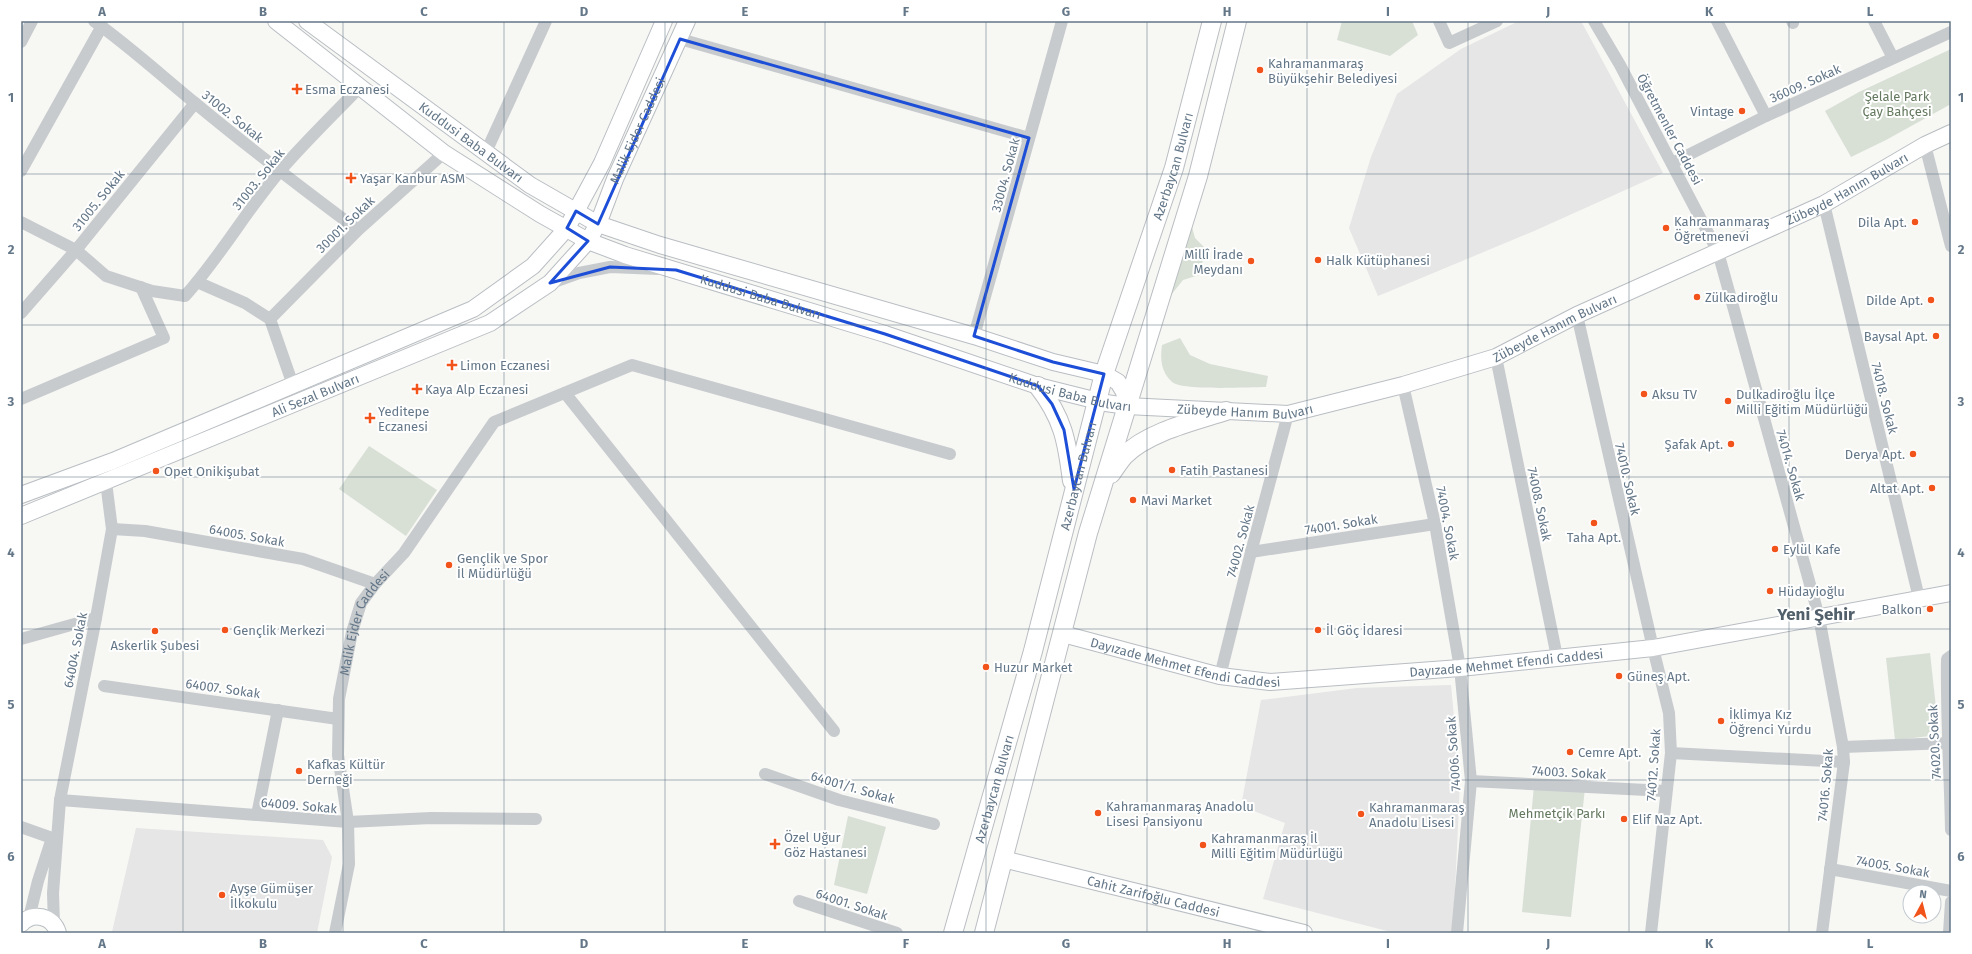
<svg xmlns="http://www.w3.org/2000/svg" width="1972" height="954" viewBox="0 0 1972 954" font-family="'Fira Sans',sans-serif">
	<style>
		.built { fill: #e5e6e5 }
		.green { fill: #d8e0d5 }
		.lines { fill: none; stroke-linecap: round; stroke-linejoin: round }
		.secondary-casing { stroke: #b9bec3; stroke-width: 18 }
		.primary-casing { stroke: #babec2; stroke-width: 20 }
		.street { stroke: #c7cbce; stroke-width: 12 }
		.secondary { stroke: #fff; stroke-width: 16 }
		.primary { stroke: #fff; stroke-width: 18 }
		.marked { fill: none; stroke: #1d4ed8; stroke-width: 3; stroke-linejoin: round }
		.grid { fill: none; stroke: #647788; stroke-width: 1; stroke-opacity: 0.55 }
		.poi-dot { fill: #f1531b; stroke: #fff; stroke-width: 1.5 }
		.labels { text-anchor: middle; stroke-width: 4; stroke-linejoin: round; paint-order: stroke }
		.poi-label { font-size: 13px; fill: #647788; stroke: #fff; text-anchor: start }
		.street-label { font-size: 13px; fill: #647788; stroke: #fff }
		.park-label { font-size: 13px; fill: #64795f; stroke: #fff }
		.district-label { font-size: 17px; font-weight: bold; fill: #52606c; stroke: #fff }
		.neatline { fill: none; stroke: #647788; stroke-width: 1.5 }
		.grid-label { font-size: 13px; text-anchor: middle; font-weight: bold; fill: #647788 }
	</style>
	<rect width="100%" height="100%" fill="#f7f7f4"/>
	<g class="built">
		<polygon points="1519,21 1581,21 1663,173 1534,231 1378,296 1349,228 1371,157 1397,94 1461,49"/>
		<polygon points="1451,685 1460,782 1453,933 1395,933 1263,899 1285,823 1241,806 1261,700 1357,688"/>
		<polygon points="136,828 323,840 332,857 317,933 112,932"/>
	</g>
	<g class="green">
		<polygon points="1342,21 1412,21 1418,35 1390,56 1337,40"/>
		<polygon points="1951,49 1951,104 1886,140 1851,157 1825,111 1859,92"/>
		<polygon points="1189,216 1195,238 1206,249 1199,275 1183,280 1167,300"/>
		<path d="M1180,338L1190,355L1210,364L1268,376L1266,387C1249,387 1182,391 1172,382C1161,372 1160,359 1162,345Z"/>
		<polygon points="369,446 437,490 406,536 339,489"/>
		<polygon points="1930,653 1939,735 1895,740 1886,658"/>
		<polygon points="1534,786 1585,788 1571,917 1522,912"/>
		<polygon points="848,816 886,827 867,894 834,885"/>
	</g>
	<g class="lines">
		<defs>
			<g id="secondary">
				<path id="s2" d="M276,21L444,153L540,214L588,241L625,255L885,334L1038,386L1106,403L1127,406L1288,414L1403,385L1496,357L1577,315L1824,204L1925,145L1951,133"/>
				<path id="s3" d="M307,21L530,185L598,224L660,245L974,336L1053,362L1104,374L1118,382L1124,392L1127,406"/>
				<polyline points="21,495 113,461 473,309 533,266 567,228 602,163 664,21"/>
				<path id="s4" d="M21,516L490,323L550,283L588,241L598,224L615,179L687,21"/>
				<path id="s5" d="M1063,634L1220,676L1270,682L1460,668L1653,648L1951,593"/>
				<path id="s6" d="M1003,859L1304,933"/>
				<path d="M21,924C33,911 53,916 58,933"/>
			</g>
			<g id="primary">
				<path d="M1038,386C1063,418 1067,441 1072,481"/>
				<path d="M1111,474C1115,468 1119,462 1124,456C1147,432 1195,421 1226,411"/>
				<path id="s7" d="M953,933L1033,651L1104,374L1174,168L1212,21"/>
				<polyline points="984,933 1088,533 1198,176 1237,21"/>
			</g>
		</defs>
		<use href="#secondary" class="secondary-casing"/>
		<use href="#primary" class="primary-casing"/>
		<g class="street">
			<path d="M94,21C129,46 162,76 195,103C248,147 303,189 358,230"/>
			<polyline points="1439,21 1449,43 1497,21"/>
			<polyline points="1594,21 1620,65 1718,252 1819,617 1843,747 1844,762 1822,933"/>
			<polyline points="1717,21 1766,116"/>
			<polyline points="1792,21 1793,23"/>
			<polyline points="1874,21 1893,58"/>
			<polyline points="680,39 1029,138"/>
			<polyline points="21,42 32,21"/>
			<polyline points="1925,145 1951,246"/>
			<polyline points="486,152 546,21"/>
			<polyline points="1672,163 1766,116 1951,32"/>
			<polyline points="21,171 102,26"/>
			<polyline points="1824,204 1919,598"/>
			<path d="M21,222L76,250L106,276L152,291L185,296C220,257 246,211 280,171C305,142 333,115 360,87"/>
			<polyline points="197,282 245,303 270,319 293,385"/>
			<polyline points="551,283 579,273 610,267 658,269"/>
			<polyline points="21,313 76,250 195,103"/>
			<polyline points="1577,315 1653,648 1669,713 1671,753 1651,933"/>
			<polyline points="270,319 358,230 444,153"/>
			<polyline points="974,336 1062,21"/>
			<polyline points="1496,357 1557,657"/>
			<polyline points="1403,385 1435,524 1460,668 1471,781 1457,933"/>
			<polyline points="565,393 834,731"/>
			<polyline points="21,399 164,338 141,287"/>
			<polyline points="112,529 145,531 303,559 375,584"/>
			<polyline points="1251,552 1435,524"/>
			<polyline points="21,639 96,618"/>
			<path d="M1951,656L1947,659C1946,716 1950,773 1951,830"/>
			<polyline points="1220,676 1251,552 1288,414"/>
			<polyline points="104,686 338,719"/>
			<polyline points="1843,747 1949,743"/>
			<polyline points="1671,753 1844,762"/>
			<polyline points="765,774 839,800 934,824"/>
			<polyline points="1471,781 1666,791"/>
			<polyline points="60,800 348,822 431,818 536,819"/>
			<polyline points="257,815 278,710"/>
			<polyline points="21,827 52,838"/>
			<polyline points="1830,869 1951,891"/>
			<polyline points="799,901 897,933"/>
			<polyline points="29,918 38,881 52,838"/>
			<polyline points="54,924 53,893 60,800 96,618 112,529 106,482"/>
			<path id="s1" d="M335,933L349,864L348,822L338,755L339,699L352,632L361,603L375,584L404,553L494,422L632,365L950,454"/>
			<polyline points="1949,933 1951,902"/>
		</g>
		<use href="#secondary" class="secondary"/>
		<use href="#primary" class="primary"/>
	</g>
	<path class="marked" d="M680,39L1029,138L974,336L1053,362L1104,374L1074,489L1064,430L1052,404L1038,386L885,334L676,270L610,267L550,283L588,241L567,228L576,211L598,224Z"/>
	<path class="grid" d="M183,21V933M343,21V933M504,21V933M665,21V933M825,21V933M986,21V933M1147,21V933M1307,21V933M1468,21V933M1629,21V933M1789,21V933M21,174H1951M21,325H1951M21,477H1951M21,629H1951M21,780H1951"/>
	<g class="poi-dot">
		<circle cx="1260" cy="70" r="4"/>
		<path d="M295 83h4v4h4v4h-4v4h-4v-4h-4v-4h4z"/>
		<circle cx="1742" cy="111" r="4"/>
		<path d="M349 172h4v4h4v4h-4v4h-4v-4h-4v-4h4z"/>
		<circle cx="1915" cy="222" r="4"/>
		<circle cx="1666" cy="228" r="4"/>
		<circle cx="1318" cy="260" r="4"/>
		<circle cx="1251" cy="261" r="4"/>
		<circle cx="1697" cy="297" r="4"/>
		<circle cx="1931" cy="300" r="4"/>
		<circle cx="1936" cy="336" r="4"/>
		<path d="M450 359h4v4h4v4h-4v4h-4v-4h-4v-4h4z"/>
		<path d="M415 383h4v4h4v4h-4v4h-4v-4h-4v-4h4z"/>
		<circle cx="1644" cy="394" r="4"/>
		<circle cx="1728" cy="401" r="4"/>
		<path d="M368 412h4v4h4v4h-4v4h-4v-4h-4v-4h4z"/>
		<circle cx="1731" cy="444" r="4"/>
		<circle cx="1913" cy="454" r="4"/>
		<circle cx="1172" cy="470" r="4"/>
		<circle cx="156" cy="471" r="4"/>
		<circle cx="1932" cy="488" r="4"/>
		<circle cx="1133" cy="500" r="4"/>
		<circle cx="1594" cy="523" r="4"/>
		<circle cx="1775" cy="549" r="4"/>
		<circle cx="449" cy="565" r="4"/>
		<circle cx="1770" cy="591" r="4"/>
		<circle cx="1930" cy="609" r="4"/>
		<circle cx="225" cy="630" r="4"/>
		<circle cx="1318" cy="630" r="4"/>
		<circle cx="155" cy="631" r="4"/>
		<circle cx="986" cy="667" r="4"/>
		<circle cx="1619" cy="676" r="4"/>
		<circle cx="1721" cy="721" r="4"/>
		<circle cx="1570" cy="752" r="4"/>
		<circle cx="299" cy="771" r="4"/>
		<circle cx="1098" cy="813" r="4"/>
		<circle cx="1361" cy="814" r="4"/>
		<circle cx="1624" cy="819" r="4"/>
		<path d="M773 838h4v4h4v4h-4v4h-4v-4h-4v-4h4z"/>
		<circle cx="1203" cy="845" r="4"/>
		<circle cx="222" cy="895" r="4"/>
	</g>
	<g class="labels">
		<g class="poi-label">
			<text x="1268" y="68">Kahramanmaraş<tspan x="1268" dy="15">Büyükşehir Belediyesi</tspan></text>
			<text x="305" y="94">Esma Eczanesi</text>
			<text x="1734" y="116" text-anchor="end">Vintage</text>
			<text x="360" y="183">Yaşar Kanbur ASM</text>
			<text x="1674" y="226">Kahramanmaraş<tspan x="1674" dy="15">Öğretmenevi</tspan></text>
			<text x="1907" y="227" text-anchor="end">Dila Apt.</text>
			<text x="1243" y="259" text-anchor="end">Millî İrade<tspan x="1243" dy="15">Meydanı</tspan></text>
			<text x="1326" y="265">Halk Kütüphanesi</text>
			<text x="1705" y="302">Zülkadiroğlu</text>
			<text x="1923" y="305" text-anchor="end">Dilde Apt.</text>
			<text x="1928" y="341" text-anchor="end">Baysal Apt.</text>
			<text x="460" y="370">Limon Eczanesi</text>
			<text x="425" y="394">Kaya Alp Eczanesi</text>
			<text x="1652" y="399">Aksu TV</text>
			<text x="1736" y="399">Dulkadiroğlu İlçe<tspan x="1736" dy="15">Milli Eğitim Müdürlüğü</tspan></text>
			<text x="378" y="416">Yeditepe<tspan x="378" dy="15">Eczanesi</tspan></text>
			<text x="1723" y="449" text-anchor="end">Şafak Apt.</text>
			<text x="1905" y="459" text-anchor="end">Derya Apt.</text>
			<text x="1180" y="475">Fatih Pastanesi</text>
			<text x="164" y="476">Opet Onikişubat</text>
			<text x="1924" y="493" text-anchor="end">Altat Apt.</text>
			<text x="1141" y="505">Mavi Market</text>
			<text x="1594" y="542" text-anchor="middle">Taha Apt.</text>
			<text x="1783" y="554">Eylül Kafe</text>
			<text x="457" y="563">Gençlik ve Spor<tspan x="457" dy="15">İl Müdürlüğü</tspan></text>
			<text x="1778" y="596">Hüdayioğlu</text>
			<text x="1922" y="614" text-anchor="end">Balkon</text>
			<text x="233" y="635">Gençlik Merkezi</text>
			<text x="1326" y="635">İl Göç İdaresi</text>
			<text x="155" y="650" text-anchor="middle">Askerlik Şubesi</text>
			<text x="994" y="672">Huzur Market</text>
			<text x="1627" y="681">Güneş Apt.</text>
			<text x="1729" y="719">İklimya Kız<tspan x="1729" dy="15">Öğrenci Yurdu</tspan></text>
			<text x="1578" y="757">Cemre Apt.</text>
			<text x="307" y="769">Kafkas Kültür<tspan x="307" dy="15">Derneği</tspan></text>
			<text x="1106" y="811">Kahramanmaraş Anadolu<tspan x="1106" dy="15">Lisesi Pansiyonu</tspan></text>
			<text x="1369" y="812">Kahramanmaraş<tspan x="1369" dy="15">Anadolu Lisesi</tspan></text>
			<text x="1632" y="824">Elif Naz Apt.</text>
			<text x="784" y="842">Özel Uğur<tspan x="784" dy="15">Göz Hastanesi</tspan></text>
			<text x="1211" y="843">Kahramanmaraş İl<tspan x="1211" dy="15">Milli Eğitim Müdürlüğü</tspan></text>
			<text x="230" y="893">Ayşe Gümüşer<tspan x="230" dy="15">İlkokulu</tspan></text>
		</g>
		<g class="street-label">
			<text transform="translate(1805 83) rotate(-24)" y="5">36009. Sokak</text>
			<text transform="translate(233 116) rotate(39)" y="5">31002. Sokak</text>
			<text transform="translate(1670 129) rotate(62)" y="5">Öğretmenler Caddesi</text>
			<text dy="5" stroke="none"><textPath href="#s4" startOffset="757">Malik Ejder Caddesi</textPath></text>
			<text dy="5" stroke="none"><textPath href="#s3" startOffset="204">Kuddusi Baba Bulvarı</textPath></text>
			<text dy="5" stroke="none"><textPath href="#s7" startOffset="798">Azerbaycan Bulvarı</textPath></text>
			<text transform="translate(1005 175) rotate(-75)" y="5">33004. Sokak</text>
			<text transform="translate(258 179) rotate(-51)" y="5">31003. Sokak</text>
			<text dy="5" stroke="none"><textPath href="#s2" startOffset="1713">Zübeyde Hanım Bulvarı</textPath></text>
			<text transform="translate(98 200) rotate(-51)" y="5">31005. Sokak</text>
			<text transform="translate(345 224) rotate(-44)" y="5">30001. Sokak</text>
			<text dy="5" stroke="none"><textPath href="#s2" startOffset="564">Kuddusi Baba Bulvarı</textPath></text>
			<text dy="5" stroke="none"><textPath href="#s2" startOffset="1389">Zübeyde Hanım Bulvarı</textPath></text>
			<text dy="5" stroke="none"><textPath href="#s2" startOffset="888">Kuddusi Baba Bulvarı</textPath></text>
			<text dy="5" stroke="none"><textPath href="#s4" startOffset="318">Ali Sezal Bulvarı</textPath></text>
			<text transform="translate(1885 398) rotate(76)" y="5">74018. Sokak</text>
			<text dy="5" stroke="none"><textPath href="#s2" startOffset="1065">Zübeyde Hanım Bulvarı</textPath></text>
			<text transform="translate(1791 465) rotate(74)" y="5">74014. Sokak</text>
			<text dy="5" stroke="none"><textPath href="#s7" startOffset="474">Azerbaycan Bulvarı</textPath></text>
			<text transform="translate(1628 479) rotate(77)" y="5">74010. Sokak</text>
			<text transform="translate(1540 504) rotate(78)" y="5">74008. Sokak</text>
			<text transform="translate(1448 523) rotate(79)" y="5">74004. Sokak</text>
			<text transform="translate(1341 524) rotate(-9)" y="5">74001. Sokak</text>
			<text transform="translate(247 535) rotate(10)" y="5">64005. Sokak</text>
			<text transform="translate(1240 541) rotate(-75)" y="5">74002. Sokak</text>
			<text dy="5" stroke="none"><textPath href="#s1" startOffset="318">Malik Ejder Caddesi</textPath></text>
			<text transform="translate(75 650) rotate(-79)" y="5">64004. Sokak</text>
			<text dy="5" stroke="none"><textPath href="#s5" startOffset="126">Dayızade Mehmet Efendi Caddesi</textPath></text>
			<text dy="5" stroke="none"><textPath href="#s5" startOffset="450">Dayızade Mehmet Efendi Caddesi</textPath></text>
			<text transform="translate(223 688) rotate(8)" y="5">64007. Sokak</text>
			<text transform="translate(1934 742) rotate(-93)" y="5">74020. Sokak</text>
			<text transform="translate(1453 754) rotate(-94)" y="5">74006. Sokak</text>
			<text transform="translate(1653 765) rotate(-86)" y="5">74012. Sokak</text>
			<text transform="translate(1569 772) rotate(3)" y="5">74003. Sokak</text>
			<text transform="translate(1825 785) rotate(-85)" y="5">74016. Sokak</text>
			<text transform="translate(853 787) rotate(16)" y="5">64001/1. Sokak</text>
			<text dy="5" stroke="none"><textPath href="#s7" startOffset="150">Azerbaycan Bulvarı</textPath></text>
			<text transform="translate(299 805) rotate(5)" y="5">64009. Sokak</text>
			<text transform="translate(1893 866) rotate(10)" y="5">74005. Sokak</text>
			<text dy="5" stroke="none"><textPath href="#s6" startOffset="155">Cahit Zarifoğlu Caddesi</textPath></text>
			<text transform="translate(852 904) rotate(18)" y="5">64001. Sokak</text>
		</g>
		<g class="park-label">
			<text x="1897" y="101">Şelale Park<tspan x="1897" dy="15">Çay Bahçesi</tspan></text>
			<text x="1557" y="818">Mehmetçik Parkı</text>
		</g>
		<g class="district-label">
			<text x="1816" y="620">Yeni Şehir</text>
		</g>
	</g>
	<rect width="1972" height="954" fill="none" stroke="#ffffff" stroke-width="44"/>
	<g transform="translate(1922 904) rotate(7)"><circle r="19" fill="#ffffff" stroke="#c1c9cf"/>
	<path d="M0-3L7 15L0 10L-7 15Z" fill="#f1531b"/>
	<text y="-6" font-size="11" font-weight="bold" text-anchor="middle" fill="#647788">N</text>
	</g>
	<rect x="22" y="22" width="1928" height="910" class="neatline"/>
	<g class="grid-label">
		<text x="102" y="16">A</text>
		<text x="263" y="16">B</text>
		<text x="424" y="16">C</text>
		<text x="584" y="16">D</text>
		<text x="745" y="16">E</text>
		<text x="906" y="16">F</text>
		<text x="1066" y="16">G</text>
		<text x="1227" y="16">H</text>
		<text x="1388" y="16">I</text>
		<text x="1548" y="16">J</text>
		<text x="1709" y="16">K</text>
		<text x="1870" y="16">L</text>
		<text x="11" y="102">1</text>
		<text x="1961" y="102">1</text>
		<text x="11" y="254">2</text>
		<text x="1961" y="254">2</text>
		<text x="11" y="406">3</text>
		<text x="1961" y="406">3</text>
		<text x="11" y="557">4</text>
		<text x="1961" y="557">4</text>
		<text x="11" y="709">5</text>
		<text x="1961" y="709">5</text>
		<text x="11" y="861">6</text>
		<text x="1961" y="861">6</text>
		<text x="102" y="948">A</text>
		<text x="263" y="948">B</text>
		<text x="424" y="948">C</text>
		<text x="584" y="948">D</text>
		<text x="745" y="948">E</text>
		<text x="906" y="948">F</text>
		<text x="1066" y="948">G</text>
		<text x="1227" y="948">H</text>
		<text x="1388" y="948">I</text>
		<text x="1548" y="948">J</text>
		<text x="1709" y="948">K</text>
		<text x="1870" y="948">L</text>
	</g>
</svg>
